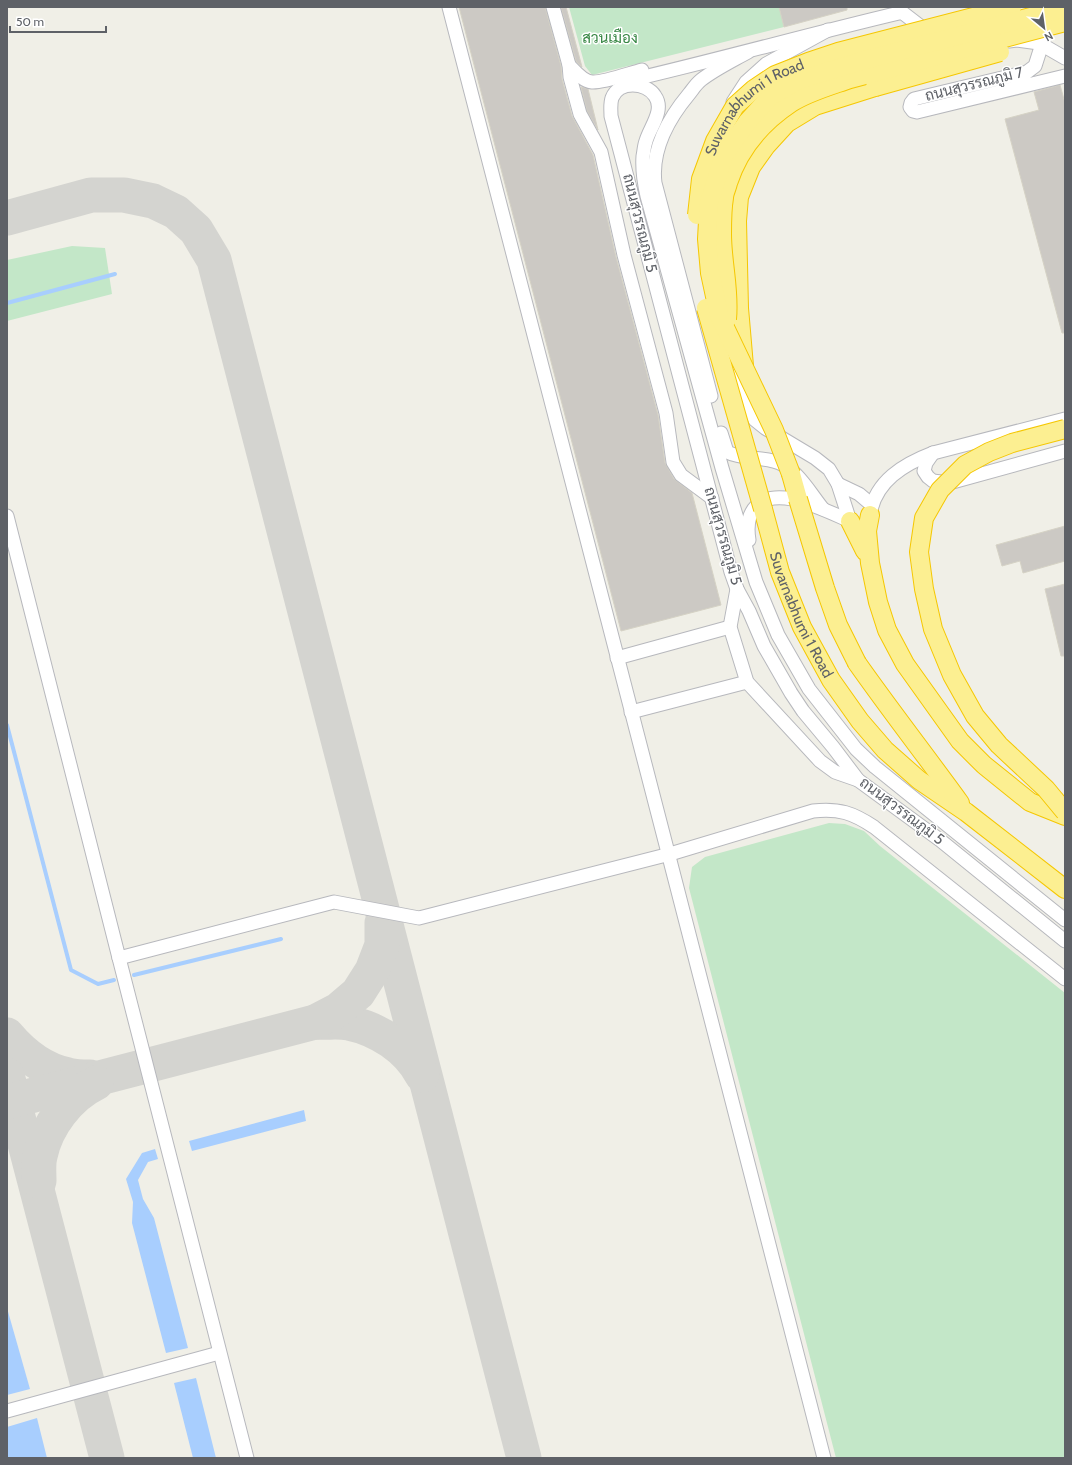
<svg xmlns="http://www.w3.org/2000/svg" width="1072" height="1465" viewBox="0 0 1072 1465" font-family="Cabin,Sarabun,sans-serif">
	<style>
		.green { fill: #c3e7c8 }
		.water { fill: #a8cefe }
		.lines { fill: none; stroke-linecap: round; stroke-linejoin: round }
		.stream { stroke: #a8cefe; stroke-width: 4 }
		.taxiway { stroke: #d4d4d0; stroke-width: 35 }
		.building { fill: #ccc9c4; stroke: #d5d2c5 }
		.minor-casing { stroke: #b7b8bd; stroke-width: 15 }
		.highway-casing { stroke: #f5c702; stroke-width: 20 }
		.minor { stroke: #fff; stroke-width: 13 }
		.highway { stroke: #fcef91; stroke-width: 18 }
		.highway-bridge-casing { stroke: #f5c702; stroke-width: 20; stroke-linecap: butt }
		.highway-bridge { stroke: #fcef91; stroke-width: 18 }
		.labels { text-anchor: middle; stroke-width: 3; stroke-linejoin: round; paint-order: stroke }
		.park-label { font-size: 15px; fill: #368643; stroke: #fff }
		.street-label { font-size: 15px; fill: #5e6167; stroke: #fff }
	</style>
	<rect width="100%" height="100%" fill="#f0efe7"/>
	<g class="green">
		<polygon points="569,7 779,7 784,27 592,75 585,66"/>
		<polygon points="72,246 105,248 112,294 7,321 7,260"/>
		<polygon points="829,823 845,824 864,831 880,846 1065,993 1065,1458 836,1458 689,888 692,867 705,857"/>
	</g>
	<g class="water">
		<polygon points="304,1110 306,1121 192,1151 189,1141"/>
		<polygon points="155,1149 158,1159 148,1162 138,1180 143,1199 154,1218 188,1348 166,1353 132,1223 133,1202 126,1179 142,1153"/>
		<polygon points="7,1308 30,1389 7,1395"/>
		<polygon points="196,1378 216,1458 193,1458 174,1383"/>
		<polygon points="37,1418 47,1458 7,1458 7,1427"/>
	</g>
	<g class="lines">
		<g class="stream">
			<polyline points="7,303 115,274"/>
			<polyline points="7,725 71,970 98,984 114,980"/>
			<polyline points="134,975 281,939"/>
		</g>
		<g class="taxiway">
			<polyline points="7,218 91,195 124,195 153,201 176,212 196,230 214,260 524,1458"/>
			<path d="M315,1022C326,1023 338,1021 349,1023C378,1029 408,1048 422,1075"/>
			<path d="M7,1035C23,1054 44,1070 68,1075C75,1077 83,1077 90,1077"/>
			<polyline points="7,1075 107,1458"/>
			<polyline points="7,1102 315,1022 338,1010 358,993 372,971 382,945 382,923"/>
			<path d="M39,1181C39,1173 38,1164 40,1156C46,1126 69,1096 96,1083"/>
		</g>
	</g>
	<g class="building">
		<polygon points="459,7 545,7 561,66 562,79 572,116 593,155 616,257 658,415 665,463 674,479 692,493 721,605 621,631"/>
		<polygon points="561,7 566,7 582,67 576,61"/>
		<polygon points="779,7 847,7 847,10 784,27"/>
		<polygon points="1060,85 1065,103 1065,333 1062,333 1005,119 1039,110 1034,92"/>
		<polygon points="581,87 588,89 598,130 587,111"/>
		<polygon points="1065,526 1065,561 1023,573 1020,561 1002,566 996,545"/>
		<polygon points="1065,584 1065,656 1061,656 1045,589"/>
	</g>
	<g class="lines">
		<defs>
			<g id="minor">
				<path d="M449,7C574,491 700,974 824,1458"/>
				<polyline points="553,7 569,65 570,77 580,114 601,152 624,255 666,413 673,462 681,475 712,498"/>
				<polyline points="1009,41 1017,40 1039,43 1065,58"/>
				<polyline points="1042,44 1035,66 1027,72 914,99 911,103 910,107 913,111 917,112 1065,76"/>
				<path d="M569,65C575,71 582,81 592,82C603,83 630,73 642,70"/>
				<path d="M631,80C721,59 810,34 899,13H903L929,33"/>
				<polyline points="733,102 746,82 766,64 828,30"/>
				<polyline points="738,368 746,401 755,420 765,428 815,458 829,469 838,484 850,521"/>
				<path d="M711,396L655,183C651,150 669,118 689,94C693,89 696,84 701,80C715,69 732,61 748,52"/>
				<path d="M721,433L727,452C741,459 758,457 773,461C796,466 809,492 823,509"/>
				<polyline points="933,453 926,463 924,471 928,477 933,481 949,483 1065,451"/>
				<polyline points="838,484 859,494 872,505"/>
				<path d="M870,515C875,481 904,464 933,453L1065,419"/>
				<path d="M7,516L119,958L334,902L419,918L670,854L813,811C839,808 853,813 874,827L1065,979"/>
				<path d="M749,540C744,509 760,493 792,499C811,503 832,513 850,521"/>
				<polyline points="737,589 730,627 747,682 820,761 835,772 858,780"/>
				<polyline points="617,658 730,627"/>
				<polyline points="631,712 747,682"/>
				<path d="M1065,920L875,767L856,749L809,689L778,635L756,582L722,468L647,196C644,183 642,170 643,156C644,152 644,146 646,141C650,127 665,110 655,96C646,82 619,80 612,98C610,104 611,110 611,116L731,572L737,589L749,611L764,646L791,693L803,711L833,747L858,780L940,840L1065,941"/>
				<polyline points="119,958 247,1458"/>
				<polyline points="7,1411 219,1353"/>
			</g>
			<g id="highway">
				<polyline points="744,366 739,308 737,221 739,197 751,167 766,146 787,123 815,106 875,87"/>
				<polyline points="791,474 798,499"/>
				<path id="s1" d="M763,509L780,572L802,627L831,680L860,721L885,750L919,780L966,812L1065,889"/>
				<polyline points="870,515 867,531 870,563 878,602 887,630 905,664 960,741 984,765 1030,802 1065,816"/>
				<polyline points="850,521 865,551"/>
				<path d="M857,663C890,710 926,756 960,803"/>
			</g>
		</defs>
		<use href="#minor" class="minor-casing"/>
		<use href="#highway" class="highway-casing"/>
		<use href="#minor" class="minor"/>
		<use href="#highway" class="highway"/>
		<defs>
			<g id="highway-bridge">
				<polyline points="875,87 1000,52"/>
				<path id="s2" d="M697,215L701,179L715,141L735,106L754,89L775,75L808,62L838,52L1012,7"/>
				<polyline points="706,308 763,509"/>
				<path d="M727,319C730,290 722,263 722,234C722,222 722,209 724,198C724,193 727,188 728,183C739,149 761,123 791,103C808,92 830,86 850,79L1065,22"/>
				<polyline points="1065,429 1012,443 989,452 965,465 940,490 924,518 919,552 924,589 933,629 952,675 975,716 999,745 1046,789 1065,812"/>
				<polyline points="791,474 774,430 719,315 710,273 707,239 709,203 724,155 748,121 771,96 799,80 865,60 1065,8"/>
				<polyline points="798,499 825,588 838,625 857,663"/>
			</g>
		</defs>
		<use href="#highway-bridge" class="highway-bridge-casing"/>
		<use href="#highway-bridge" class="highway-bridge"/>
	</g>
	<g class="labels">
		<g class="park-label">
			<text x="610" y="43">สวนเมือง</text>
		</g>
		<g class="street-label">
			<text transform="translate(974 84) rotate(-14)" y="5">ถนนสุวรรณภูมิ 7</text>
			<text dy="5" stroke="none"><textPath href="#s2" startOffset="130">Suvarnabhumi 1 Road</textPath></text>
			<text transform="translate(640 223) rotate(76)" y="5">ถนนสุวรรณภูมิ 5</text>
			<text transform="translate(723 536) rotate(74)" y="5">ถนนสุวรรณภูมิ 5</text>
			<text dy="5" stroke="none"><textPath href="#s1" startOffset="113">Suvarnabhumi 1 Road</textPath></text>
			<text transform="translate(902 811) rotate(37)" y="5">ถนนสุวรรณภูมิ 5</text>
		</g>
	</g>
	<rect width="1072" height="1465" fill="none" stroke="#5e6167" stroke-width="16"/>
	<g transform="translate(1044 28) rotate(151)" stroke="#ffffff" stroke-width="3" paint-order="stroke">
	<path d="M0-3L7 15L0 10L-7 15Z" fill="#5e6167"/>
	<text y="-6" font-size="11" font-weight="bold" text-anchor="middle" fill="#5e6167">N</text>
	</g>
	<path d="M10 26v6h96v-6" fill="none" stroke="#5e6167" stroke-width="2"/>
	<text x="16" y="26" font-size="12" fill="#5e6167" stroke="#ffffff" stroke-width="3" paint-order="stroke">50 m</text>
</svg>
